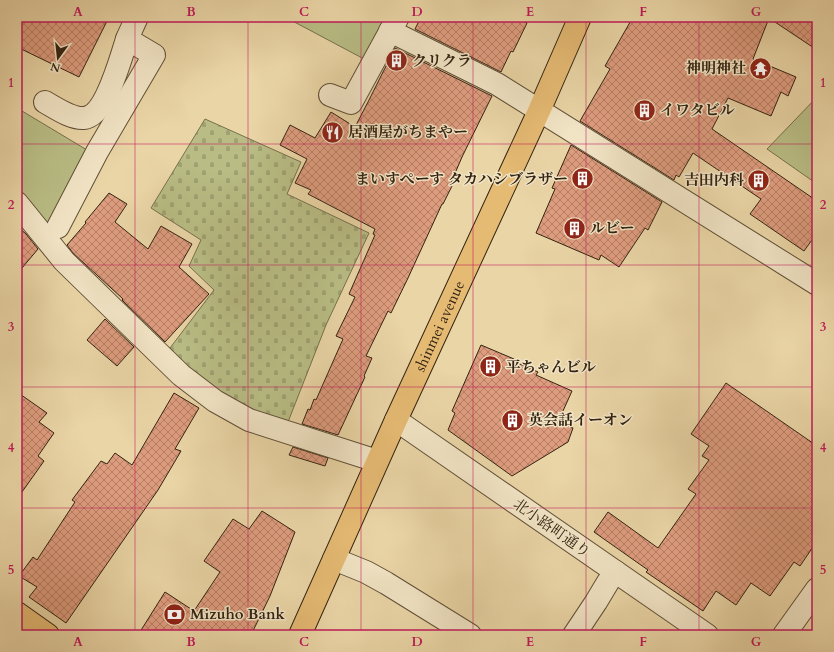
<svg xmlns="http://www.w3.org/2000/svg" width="834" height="652" viewBox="0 0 834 652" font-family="Cardo,'Noto Serif JP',serif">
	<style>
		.green { fill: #b9bd85; stroke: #76704c }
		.cemetery { fill: url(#cemetery-stones); stroke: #76704c }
		.building { fill: url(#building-cross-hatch); stroke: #332312 }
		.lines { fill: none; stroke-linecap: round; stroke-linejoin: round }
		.minor-casing { stroke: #615037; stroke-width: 24 }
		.major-casing { stroke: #332312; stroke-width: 24 }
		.highway-casing { stroke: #332312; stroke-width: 24 }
		.minor { stroke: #f1e4c5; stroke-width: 22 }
		.major { stroke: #e5ba73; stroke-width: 22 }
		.highway { stroke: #e5ba73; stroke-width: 22 }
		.grid { fill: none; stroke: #c2185b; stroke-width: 1; stroke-opacity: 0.55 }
		.labels { text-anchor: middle; stroke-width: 3; stroke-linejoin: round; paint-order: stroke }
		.poi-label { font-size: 15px; font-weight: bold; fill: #332312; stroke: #f1e4c5; text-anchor: start }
		.street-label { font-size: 15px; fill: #332312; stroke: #f1e4c5 }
		.neatline { fill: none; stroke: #c2185b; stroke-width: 1.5 }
		.grid-label { font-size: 13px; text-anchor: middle; font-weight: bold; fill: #c2185b }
	</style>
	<defs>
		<pattern id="cemetery-stones" width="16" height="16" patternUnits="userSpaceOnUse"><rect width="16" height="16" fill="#b9bd85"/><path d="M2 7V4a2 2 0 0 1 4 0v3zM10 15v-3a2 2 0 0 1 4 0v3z" fill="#a0a272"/></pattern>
		<pattern id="building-cross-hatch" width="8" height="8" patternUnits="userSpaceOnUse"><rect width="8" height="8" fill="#de9c7e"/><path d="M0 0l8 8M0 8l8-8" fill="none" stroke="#b57f66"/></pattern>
	</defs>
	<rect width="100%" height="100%" fill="#ead5a6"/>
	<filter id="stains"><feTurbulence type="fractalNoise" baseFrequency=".005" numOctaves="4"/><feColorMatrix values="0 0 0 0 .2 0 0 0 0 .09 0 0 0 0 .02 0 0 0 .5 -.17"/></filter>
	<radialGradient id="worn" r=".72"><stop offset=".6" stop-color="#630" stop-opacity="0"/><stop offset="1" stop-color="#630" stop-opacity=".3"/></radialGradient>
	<g class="green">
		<polygon points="285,17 393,17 364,59"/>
		<polygon points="817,97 817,184 767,149"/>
		<polygon points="17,108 87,150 48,228 17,194"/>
	</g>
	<polygon class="cemetery" points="205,119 301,162 287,194 369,233 326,325 288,422 245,407 225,397 167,352 214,290 189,266 201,240 151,208"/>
	<g class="building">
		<polygon points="17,17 109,17 79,77 17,47"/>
		<polygon points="421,17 514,17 527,23 513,52 511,51 501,72 415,29"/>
		<polygon points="633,17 817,17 817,50 769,18 753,59 796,77 788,96 781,92 771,116 728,98 712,129 817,201 817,233 804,251 750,214 761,199 693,153 679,177 676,175 674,180 580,121 610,69 605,66"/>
		<polygon points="395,48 492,96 462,157 450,185 452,186 443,204 442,204 408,278 391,313 388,311 366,356 372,358 364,376 365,377 338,435 302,424 308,409 310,410 314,399 316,400 343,339 336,336 355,297 349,294 375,235 373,234 375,229 308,194 311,190 295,183 307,159 280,145 290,125 315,138 331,112 355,127 368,102"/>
		<polygon points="571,145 662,202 648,230 645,228 619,267 601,255 599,260 536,233 555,189 552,188"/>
		<polygon points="109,193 127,204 115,222 148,249 161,226 192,244 179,267 209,294 165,342 122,300 123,299 73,253 67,245 86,223 85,222"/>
		<polygon points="17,226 26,234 38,249 17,274"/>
		<polygon points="105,319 134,347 117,366 87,340"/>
		<polygon points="481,345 514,359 513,361 538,372 536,375 572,391 558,422 573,428 568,442 512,476 448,430 455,413 452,411"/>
		<polygon points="726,383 817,446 817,541 800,566 794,562 770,596 751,583 736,605 716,591 703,611 646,572 648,570 594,532 608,512 658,548 696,494 688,489 709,460 702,456 709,446 691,434"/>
		<polygon points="17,392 47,413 39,422 54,433 38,456 44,461 17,499"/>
		<polygon points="174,393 199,408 175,449 181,451 158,490 66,623 29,597 37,587 19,576 33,557 37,560 75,502 72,500 101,461 107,464 115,453 132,465"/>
		<polygon points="293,447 328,458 325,466 289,455"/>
		<polygon points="262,511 295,532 270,596 251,635 138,635 165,592 194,611 220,572 204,561 233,519 249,529"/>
	</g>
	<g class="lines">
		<defs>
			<g id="minor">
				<polyline points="390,31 497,84 817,284"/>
				<polyline points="330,95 351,103 398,17"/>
				<path d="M45,102C56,108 71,119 84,118C106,116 121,57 127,39C130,32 134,24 137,17"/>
				<polyline points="17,203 64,261 181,375 215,401 249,420 377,461"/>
				<polyline points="58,227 97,152 154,55 127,39"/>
				<polyline points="396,420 707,635"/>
				<polyline points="334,559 366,572 386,583 470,635"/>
				<polyline points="574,635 596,602 608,582 616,572"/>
				<polyline points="784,635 817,589"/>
			</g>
			<polyline id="major" points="17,613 48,635"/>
			<g id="highway">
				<path id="s1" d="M300,635L396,420L539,111L580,17"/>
			</g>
		</defs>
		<use href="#minor" class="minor-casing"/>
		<use href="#major" class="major-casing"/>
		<use href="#highway" class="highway-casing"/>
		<use href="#minor" class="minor"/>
		<use href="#major" class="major"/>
		<use href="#highway" class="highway"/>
	</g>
	<path class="grid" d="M135,17V635M248,17V635M361,17V635M473,17V635M586,17V635M699,17V635M17,144H817M17,265H817M17,387H817M17,508H817"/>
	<defs>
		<symbol id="building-disc" viewBox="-11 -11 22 22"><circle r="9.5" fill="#8f2418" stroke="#f1e4c5"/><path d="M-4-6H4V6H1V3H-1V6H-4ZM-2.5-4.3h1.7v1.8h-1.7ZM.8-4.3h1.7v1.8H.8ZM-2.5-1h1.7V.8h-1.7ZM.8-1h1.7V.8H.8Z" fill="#fff"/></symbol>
		<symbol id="temple-disc" viewBox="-11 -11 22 22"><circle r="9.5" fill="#8f2418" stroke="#f1e4c5"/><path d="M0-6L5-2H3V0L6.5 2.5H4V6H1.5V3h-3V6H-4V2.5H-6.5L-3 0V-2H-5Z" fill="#fff"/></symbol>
		<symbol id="restaurant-disc" viewBox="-11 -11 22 22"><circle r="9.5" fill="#8f2418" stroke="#f1e4c5"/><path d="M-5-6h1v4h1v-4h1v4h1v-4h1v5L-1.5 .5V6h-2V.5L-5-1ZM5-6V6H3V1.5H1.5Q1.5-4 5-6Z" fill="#fff"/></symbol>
		<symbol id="bank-disc" viewBox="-11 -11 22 22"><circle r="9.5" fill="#8f2418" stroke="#f1e4c5"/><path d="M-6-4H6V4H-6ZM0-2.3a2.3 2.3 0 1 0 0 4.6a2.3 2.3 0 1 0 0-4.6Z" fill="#fff"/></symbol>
	</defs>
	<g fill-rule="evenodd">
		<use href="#building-disc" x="384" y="48" width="25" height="25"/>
		<use href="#temple-disc" x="748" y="56" width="25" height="25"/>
		<use href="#building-disc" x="632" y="98" width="25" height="25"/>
		<use href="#restaurant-disc" x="320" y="120" width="25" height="25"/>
		<use href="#building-disc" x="570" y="166" width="25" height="25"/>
		<use href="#building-disc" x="746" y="168" width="25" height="25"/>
		<use href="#building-disc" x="562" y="216" width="25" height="25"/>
		<use href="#building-disc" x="478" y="354" width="25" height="25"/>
		<use href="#building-disc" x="500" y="408" width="25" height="25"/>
		<use href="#bank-disc" x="162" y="602" width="25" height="25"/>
	</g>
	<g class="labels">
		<g class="poi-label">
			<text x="412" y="66">クリクラ</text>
			<text x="746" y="73" text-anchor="end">神明神社</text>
			<text x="660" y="115">イワタビル</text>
			<text x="348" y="137">居酒屋がちまやー</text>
			<text x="568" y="184" text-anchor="end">まいすぺーす タカハシブラザー</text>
			<text x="744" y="185" text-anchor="end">吉田内科</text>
			<text x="590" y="233">ルビー</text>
			<text x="506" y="372">平ちゃんビル</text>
			<text x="528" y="425">英会話イーオン</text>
			<text x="190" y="619">Mizuho Bank</text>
		</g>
		<g class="street-label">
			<text dy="5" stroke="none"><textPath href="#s1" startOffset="339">shinmei avenue</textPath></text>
			<text transform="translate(552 528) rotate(35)" y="5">北小路町通り</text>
		</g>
	</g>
	<rect width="834" height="652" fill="none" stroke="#ead5a6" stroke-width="44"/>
	<g transform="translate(58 58) rotate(195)" stroke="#f1e4c5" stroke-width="3" paint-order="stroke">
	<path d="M0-3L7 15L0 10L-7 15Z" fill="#332312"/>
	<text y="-6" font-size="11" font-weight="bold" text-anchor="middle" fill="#332312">N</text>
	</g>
	<rect x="22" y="22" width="790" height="608" class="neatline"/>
	<g class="grid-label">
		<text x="78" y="16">A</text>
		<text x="191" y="16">B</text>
		<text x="304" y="16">C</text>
		<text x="417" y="16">D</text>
		<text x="530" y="16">E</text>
		<text x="643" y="16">F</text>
		<text x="756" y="16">G</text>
		<text x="11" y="87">1</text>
		<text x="823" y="87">1</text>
		<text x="11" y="209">2</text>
		<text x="823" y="209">2</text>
		<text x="11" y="331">3</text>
		<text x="823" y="331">3</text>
		<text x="11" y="452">4</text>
		<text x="823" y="452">4</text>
		<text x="11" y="574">5</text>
		<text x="823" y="574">5</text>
		<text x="78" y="646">A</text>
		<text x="191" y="646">B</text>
		<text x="304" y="646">C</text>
		<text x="417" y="646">D</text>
		<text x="530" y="646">E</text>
		<text x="643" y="646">F</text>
		<text x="756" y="646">G</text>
	</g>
	<rect width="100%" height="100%" filter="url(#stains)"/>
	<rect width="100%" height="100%" fill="url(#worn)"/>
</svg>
